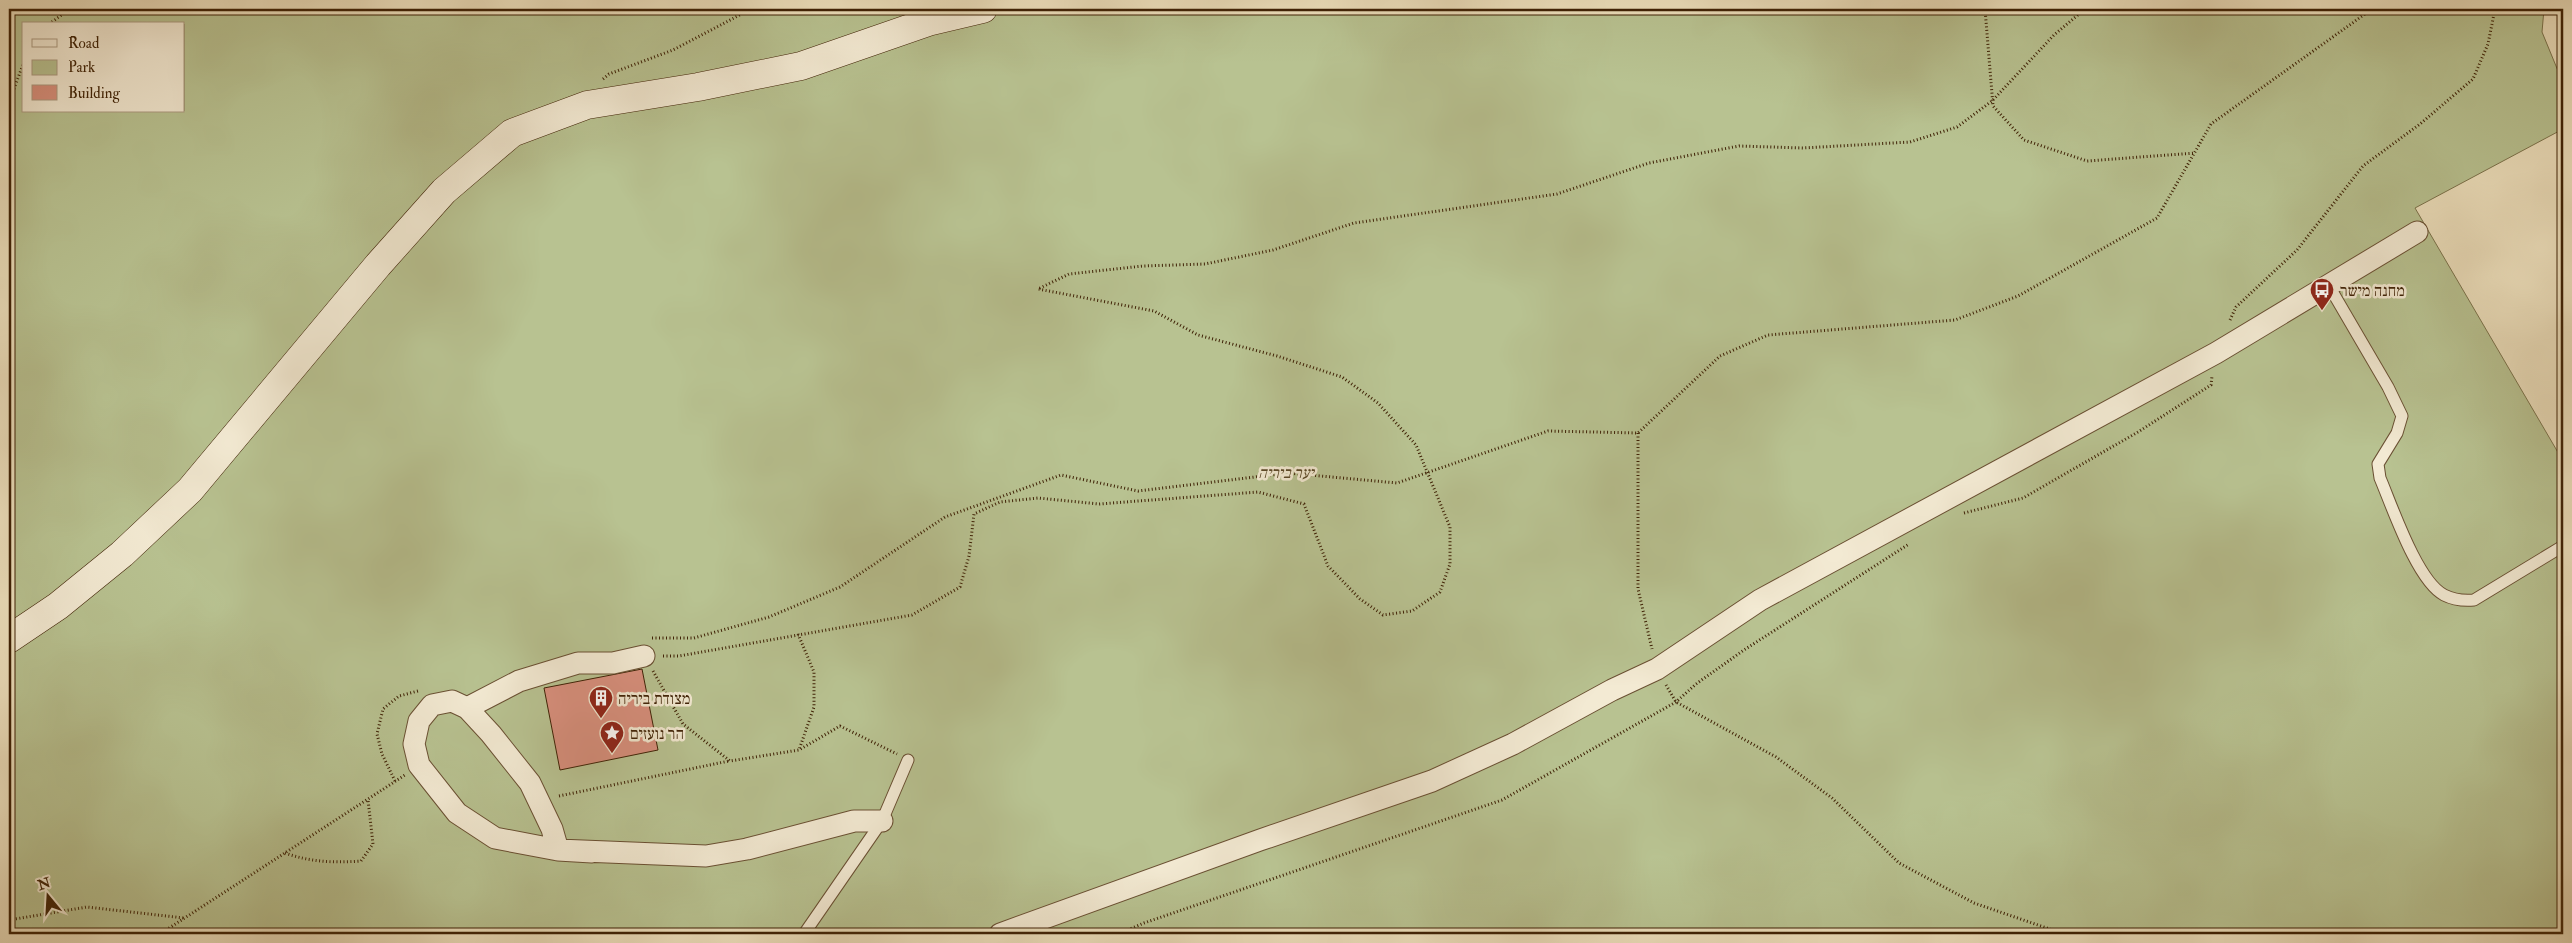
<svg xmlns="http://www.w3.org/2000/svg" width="2572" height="943" viewBox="0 0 2572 943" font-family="'IM FELL Double Pica','Frank Ruhl Libre',serif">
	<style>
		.green { fill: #b8c291; stroke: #7b724b; fill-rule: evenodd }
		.building { fill: #d88f7d; stroke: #3e2105 }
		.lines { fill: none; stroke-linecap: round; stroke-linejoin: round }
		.lane-casing { stroke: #6a5033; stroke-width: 13 }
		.street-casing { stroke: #6a5033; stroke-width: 23 }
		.secondary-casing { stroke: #3e2105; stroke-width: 29 }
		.path { stroke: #3e2105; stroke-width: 3; stroke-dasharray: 1 2.5; stroke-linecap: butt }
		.lane { stroke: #f3ead3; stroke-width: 11 }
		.street { stroke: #f3ead3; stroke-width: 21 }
		.secondary { stroke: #f3ead3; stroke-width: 28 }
		.labels { text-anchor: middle; stroke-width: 5; stroke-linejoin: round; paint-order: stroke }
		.poi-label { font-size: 16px; fill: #3e2105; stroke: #f3ead3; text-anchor: start }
		.park-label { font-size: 16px; font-style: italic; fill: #5c4928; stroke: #f3ead3 }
	</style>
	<rect width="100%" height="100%" fill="#ecdfbc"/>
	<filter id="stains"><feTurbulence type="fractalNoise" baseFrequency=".004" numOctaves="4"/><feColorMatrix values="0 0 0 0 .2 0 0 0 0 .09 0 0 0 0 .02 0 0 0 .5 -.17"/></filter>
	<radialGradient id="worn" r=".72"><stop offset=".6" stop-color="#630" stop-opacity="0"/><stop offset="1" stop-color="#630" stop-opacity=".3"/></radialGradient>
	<path class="green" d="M9,9H2544L2542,32L2563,83V129L2415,208L2563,461V934H9ZM24,24H184V111H24Z"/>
	<polygon class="building" points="642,669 658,750 560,770 544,688"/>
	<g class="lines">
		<defs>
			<g id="lane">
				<path d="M2329,286L2388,387L2402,416L2397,433L2378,464L2380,478C2392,506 2417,581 2444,595C2454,600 2463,601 2474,600L2563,546"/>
				<polyline points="804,934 882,821 908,760"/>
			</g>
			<g id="street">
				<polyline points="467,708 519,681 578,663 613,663 644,656"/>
				<polyline points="592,852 558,850 495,838 457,813 419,765 414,744 419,721 432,705 452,701 467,708 491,734 530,783 552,829 558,850 706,856 747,849 854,821 882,821"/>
				<polyline points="1000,934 1260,840 1432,781 1513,744 1612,690 1657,669 1760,600 2216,353 2417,232"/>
			</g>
			<polyline id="secondary" points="9,639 58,606 122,554 190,490 378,265 444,191 512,133 587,105 698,87 801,66 928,22 983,9"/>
		</defs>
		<use href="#lane" class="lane-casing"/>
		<use href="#street" class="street-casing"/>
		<use href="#secondary" class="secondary-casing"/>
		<g class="path">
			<polyline points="1985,9 1993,106 2024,140 2087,161 2195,153"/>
			<polyline points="49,24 70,9"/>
			<polyline points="603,79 609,74 673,50 751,9"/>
			<polyline points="9,102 24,62"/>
			<polyline points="2230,320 2236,307 2297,250 2363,166 2420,124 2473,79 2488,44 2495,9"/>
			<polyline points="1638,433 1638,589 1652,649"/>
			<polyline points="1964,513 2023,498 2138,432 2211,385 2212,376"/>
			<polyline points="798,634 814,672 814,707 799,750"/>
			<polyline points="652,638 694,638 769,617 840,587 945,517 1061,475 1138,491 1288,473 1397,483 1548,431 1638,433 1720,356 1768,335 1955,320 2018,296 2157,218 2211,124 2372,9"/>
			<polyline points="663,656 679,656 912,615 960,587 969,556 974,514 1000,502 1038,498 1099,504 1258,492 1304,504 1328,566 1360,599 1383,615 1412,611 1440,592 1450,564 1450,527 1416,445 1378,403 1342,377 1277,356 1198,335 1154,311 1038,289 1069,274 1143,266 1205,264 1273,250 1354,223 1557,194 1649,163 1739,146 1803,148 1910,142 1957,127 1992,101 2054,35 2085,9"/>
			<polyline points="653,671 683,724 730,761 799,750 840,726 897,754"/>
			<polyline points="1666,685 1676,702 1776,757 1832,798 1899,863 1974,903 2064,934"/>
			<polyline points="395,781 382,754 377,734 383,709 399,696 418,691"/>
			<polyline points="559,796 729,761"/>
			<path d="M285,853C310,862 334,863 361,861L373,844L368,800"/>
			<polyline points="9,920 87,907 184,918"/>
			<polyline points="160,934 405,775"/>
			<polyline points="1118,934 1144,923 1502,800 1676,702 1696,684 1744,650 1909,544"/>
		</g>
		<use href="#lane" class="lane"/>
		<use href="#street" class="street"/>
		<use href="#secondary" class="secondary"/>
	</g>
	<defs>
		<symbol id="bus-pin" viewBox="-11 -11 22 30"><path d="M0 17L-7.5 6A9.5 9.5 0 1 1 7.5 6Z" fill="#8f2418" stroke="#f3ead3"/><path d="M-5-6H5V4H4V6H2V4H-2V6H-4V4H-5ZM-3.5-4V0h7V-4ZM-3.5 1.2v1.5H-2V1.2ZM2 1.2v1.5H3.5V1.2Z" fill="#fff"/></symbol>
		<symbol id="building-pin" viewBox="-11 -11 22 30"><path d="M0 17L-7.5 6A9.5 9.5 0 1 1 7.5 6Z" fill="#8f2418" stroke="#f3ead3"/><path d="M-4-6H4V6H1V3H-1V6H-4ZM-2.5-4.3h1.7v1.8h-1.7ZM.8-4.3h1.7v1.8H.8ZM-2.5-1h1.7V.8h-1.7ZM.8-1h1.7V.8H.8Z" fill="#fff"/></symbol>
		<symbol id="sight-pin" viewBox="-11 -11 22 30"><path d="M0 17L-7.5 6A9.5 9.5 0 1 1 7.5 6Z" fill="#8f2418" stroke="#f3ead3"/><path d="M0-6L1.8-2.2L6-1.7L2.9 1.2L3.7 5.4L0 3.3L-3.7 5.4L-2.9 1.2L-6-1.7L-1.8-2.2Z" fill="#fff"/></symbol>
	</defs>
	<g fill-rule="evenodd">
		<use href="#bus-pin" x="2308" y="276" width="28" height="38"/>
		<use href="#building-pin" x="587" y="684" width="28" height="38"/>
		<use href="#sight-pin" x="598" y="719" width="28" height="38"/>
	</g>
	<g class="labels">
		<g class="poi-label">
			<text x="2340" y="296">מחנה מישר</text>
			<text x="618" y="704">מצודת ביריה</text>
			<text x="630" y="739">הר נועזים</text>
		</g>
		<g class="park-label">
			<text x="1286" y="478">יער ביריה</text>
		</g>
	</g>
	<rect width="2572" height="943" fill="none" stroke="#ecdfbc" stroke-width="30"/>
	<rect x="10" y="10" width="2552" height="923" fill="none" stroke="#3e2105" stroke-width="2.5"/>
	<rect x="15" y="15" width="2542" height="913" fill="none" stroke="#3e2105"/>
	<rect x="22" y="22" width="162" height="90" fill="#f3ead3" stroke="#ab9a81"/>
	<rect x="32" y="39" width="25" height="8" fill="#f3ead3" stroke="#ab9a81"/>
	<text x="68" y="48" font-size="15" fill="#3e2105">Road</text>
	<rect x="32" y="60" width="25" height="15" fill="#b8c291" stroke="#ab9a81"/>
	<text x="68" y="72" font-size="15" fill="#3e2105">Park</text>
	<rect x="32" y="85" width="25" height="15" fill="#d88f7d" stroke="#ab9a81"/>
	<text x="68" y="98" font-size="15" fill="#3e2105">Building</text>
	<g transform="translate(48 896) rotate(342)" stroke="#f3ead3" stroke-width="4" paint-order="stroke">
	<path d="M0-4L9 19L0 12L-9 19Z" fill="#3e2105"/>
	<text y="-8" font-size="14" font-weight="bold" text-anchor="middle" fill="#3e2105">N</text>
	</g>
	<rect width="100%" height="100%" filter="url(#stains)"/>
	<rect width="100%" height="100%" fill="url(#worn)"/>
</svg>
